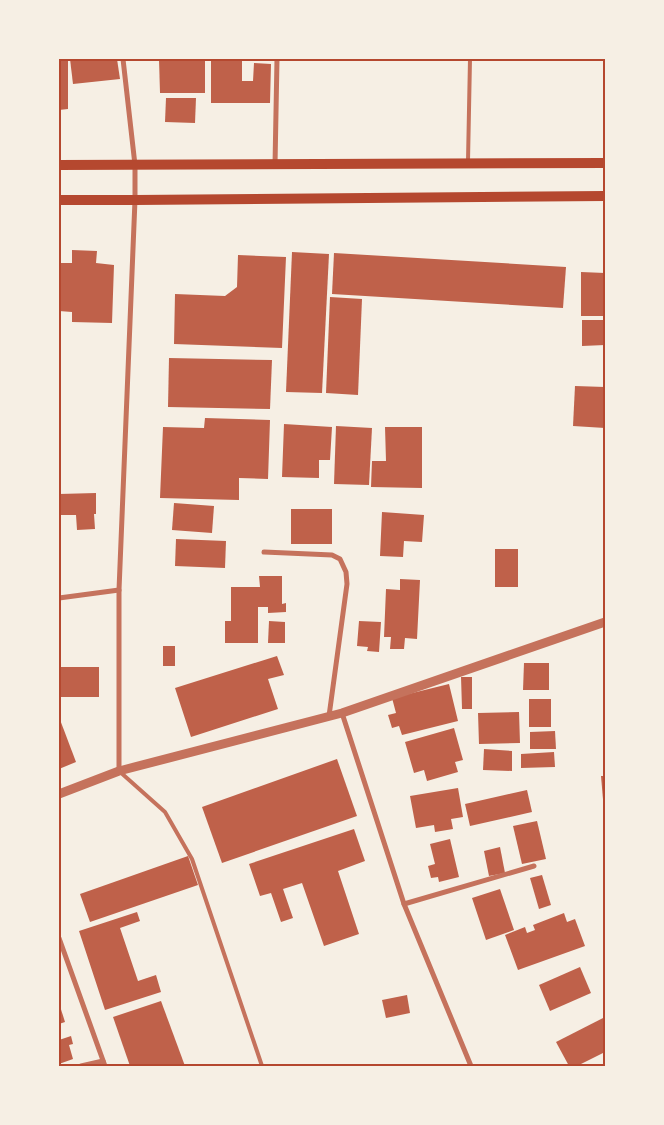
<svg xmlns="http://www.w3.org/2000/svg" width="664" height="1125" viewBox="0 0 664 1125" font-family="Signika,sans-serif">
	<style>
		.building { fill: #bf614a }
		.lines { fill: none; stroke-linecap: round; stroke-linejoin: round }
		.service { stroke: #c5725c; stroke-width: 4 }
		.minor { stroke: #c5725c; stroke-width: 5 }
		.tertiary { stroke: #c5725c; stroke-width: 9 }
		.secondary { stroke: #b5482f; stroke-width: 10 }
		.neatline { fill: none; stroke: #b5482f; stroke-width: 2 }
	</style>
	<rect width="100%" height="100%" fill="#f6efe4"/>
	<g class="building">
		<polygon points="59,59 68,59 68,109 59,110"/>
		<polygon points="70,59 117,59 120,79 73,84"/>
		<polygon points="159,59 205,59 205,93 160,93"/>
		<polygon points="211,59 242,59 242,81 253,81 254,63 271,64 270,103 211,103"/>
		<polygon points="166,98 196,98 195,123 165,122"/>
		<polygon points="72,250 97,251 96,263 114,265 112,323 72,322 72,312 59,311 59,263 72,263"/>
		<polygon points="292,252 329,254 322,393 286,392"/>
		<polygon points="334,253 566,267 563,308 332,294"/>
		<polygon points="238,255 286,257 282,348 174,344 175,294 225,296 237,287"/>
		<polygon points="581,272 605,273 605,316 581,316"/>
		<polygon points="330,297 362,299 358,395 326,393"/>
		<polygon points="582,320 605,320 605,345 582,346"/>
		<polygon points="169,358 272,360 270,409 168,407"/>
		<polygon points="575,386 605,387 605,428 573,426"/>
		<polygon points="205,418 270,420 268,479 239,478 239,500 160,498 163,427 204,428"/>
		<polygon points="284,424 332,427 330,460 319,460 319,478 282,477"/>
		<polygon points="336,426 372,428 369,485 334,484"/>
		<polygon points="385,427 422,427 422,488 371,487 372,461 386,461"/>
		<polygon points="96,493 96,514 94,514 95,529 77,530 76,515 59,515 59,494"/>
		<polygon points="174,503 214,506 212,533 172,530"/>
		<rect x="291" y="509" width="41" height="35"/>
		<polygon points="382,512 424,515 422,542 404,541 403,557 380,556"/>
		<polygon points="176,539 226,541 225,568 175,566"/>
		<rect x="495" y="549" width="23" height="38"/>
		<polygon points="259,576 282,576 282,604 286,603 286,612 268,613 268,607 258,607 258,643 225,643 225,621 231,621 231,587 260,587"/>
		<polygon points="400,579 420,580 417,639 405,638 404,649 390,649 391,637 384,637 386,589 400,590"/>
		<polygon points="269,621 285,622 285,643 268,643"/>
		<polygon points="359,621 381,622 379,652 367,651 368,647 357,646"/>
		<rect x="163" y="646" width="12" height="20"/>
		<polygon points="277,656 284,675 268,679 278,709 191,737 175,688"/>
		<polygon points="524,663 549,663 549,690 523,690"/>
		<rect x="59" y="667" width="40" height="30"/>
		<polygon points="461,677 472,677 472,709 462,709"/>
		<polygon points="449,684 458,721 402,735 399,726 392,728 388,715 396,713 392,698"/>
		<rect x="529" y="699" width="22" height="28"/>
		<polygon points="519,712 520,743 479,744 478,713"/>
		<polygon points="59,717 76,762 59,769"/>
		<polygon points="454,728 463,760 455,762 458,772 427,781 424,770 414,773 405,742"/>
		<polygon points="555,731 556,749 530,749 530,732"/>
		<polygon points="484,749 512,751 512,771 483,770"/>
		<polygon points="554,752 555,767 521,768 521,754"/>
		<polygon points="337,759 357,816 222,863 202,807"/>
		<polygon points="601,776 605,776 605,811 604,811"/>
		<polygon points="458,788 463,817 451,819 453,829 435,832 434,825 416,828 410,796"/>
		<polygon points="527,790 532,812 470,826 465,804"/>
		<polygon points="537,821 546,859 522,864 513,826"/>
		<polygon points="354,829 365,861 338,871 359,934 324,946 302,883 283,889 293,918 281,922 271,893 260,896 249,864"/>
		<polygon points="450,839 459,877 439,882 438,877 431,878 428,866 435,864 430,844"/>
		<polygon points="500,847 505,873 489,876 484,851"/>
		<polygon points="188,856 198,885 90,922 80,894"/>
		<polygon points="542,875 551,905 539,909 530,878"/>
		<polygon points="500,889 514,930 486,940 472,898"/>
		<polygon points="137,912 140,921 120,928 138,981 156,975 161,992 105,1010 79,931"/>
		<polygon points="564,913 567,922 575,919 585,946 518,970 505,935 525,927 527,933 535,930 533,925"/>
		<polygon points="580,967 591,993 550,1011 539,985"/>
		<polygon points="407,995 410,1013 386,1018 382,1000"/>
		<polygon points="161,1001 185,1066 130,1066 113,1017"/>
		<polygon points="59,1003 65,1022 59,1024"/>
		<polygon points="605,1017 605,1052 577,1066 569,1066 556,1042"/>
		<polygon points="71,1036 73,1044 69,1045 73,1059 59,1064 59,1040"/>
	</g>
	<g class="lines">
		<g class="service">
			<polyline points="468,161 470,59"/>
			<polyline points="119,771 165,812 192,859 262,1066"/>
		</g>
		<g class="minor">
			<polyline points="275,165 277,59"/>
			<polyline points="264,552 332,555 340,559 346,572 347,584 329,716"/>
			<polyline points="59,598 119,590"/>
			<polyline points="342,713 404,904 471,1066"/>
			<polyline points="119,771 119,590 135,200 135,165 123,59"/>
			<polyline points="404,904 534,866"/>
			<polyline points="59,938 105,1066"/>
			<polyline points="81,1066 103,1061"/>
		</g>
		<polyline class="tertiary" points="59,794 119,771 342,713 605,622"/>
		<g class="secondary">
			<polyline points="59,165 605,163"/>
			<polyline points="59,200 135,200 605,196"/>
		</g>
	</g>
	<rect width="664" height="1125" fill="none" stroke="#f6efe4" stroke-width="120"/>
	<rect x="60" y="60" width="544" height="1005" class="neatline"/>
</svg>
